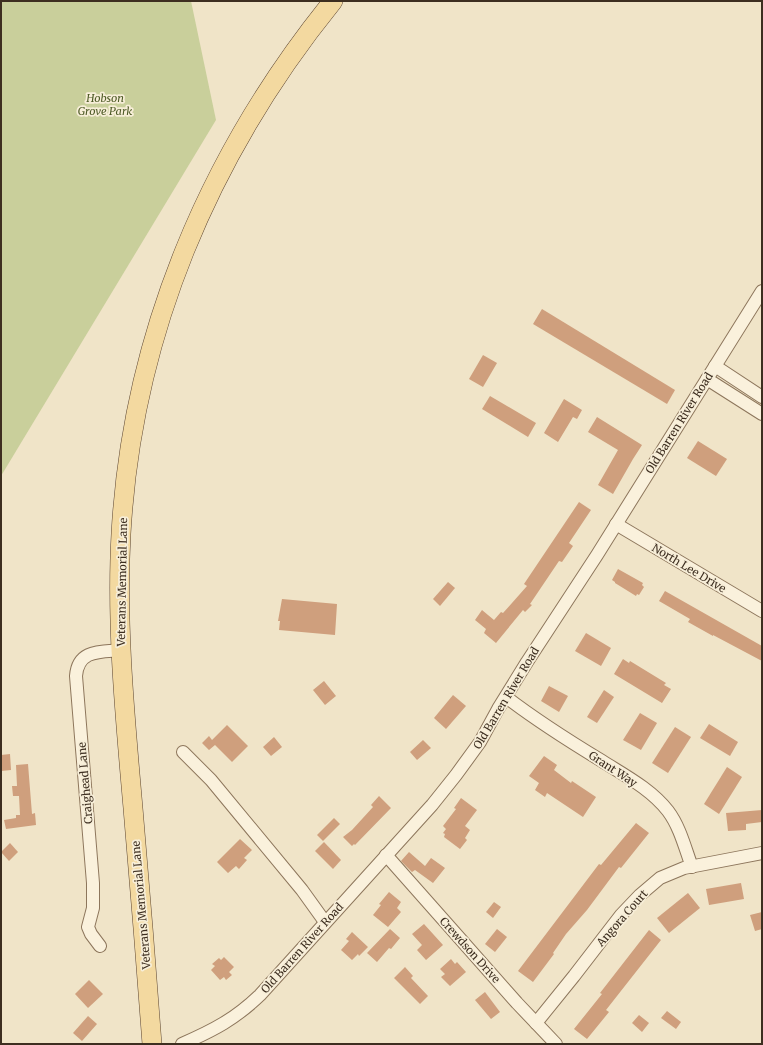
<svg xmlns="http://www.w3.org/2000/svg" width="763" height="1045" viewBox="0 0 763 1045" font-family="Merriweather,serif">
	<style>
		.green { fill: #c9cf9b }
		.building { fill: #cf9f7d }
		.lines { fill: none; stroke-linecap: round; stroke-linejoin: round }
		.street-casing { stroke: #8d765c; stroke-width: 14 }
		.primary-casing { stroke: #5b4430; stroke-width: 20 }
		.street { stroke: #faf1dc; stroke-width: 12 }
		.primary { stroke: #f3d9a0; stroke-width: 19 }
		.labels { text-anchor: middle; stroke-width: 3.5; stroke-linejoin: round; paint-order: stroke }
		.park-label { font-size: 11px; font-style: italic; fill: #4d5a26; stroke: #f7eed8 }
		.street-label { font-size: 11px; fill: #3d2e20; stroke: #f7eed8 }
	</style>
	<rect width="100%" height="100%" fill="#f0e4c8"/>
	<polygon class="green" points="1,1 191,1 216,120 1,476"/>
	<g class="building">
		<polygon points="542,309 675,390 667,404 533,324"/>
		<polygon points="483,355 497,363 483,387 469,379"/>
		<polygon points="490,396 536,423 528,437 482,409"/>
		<polygon points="564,399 582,410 577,419 573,417 558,442 544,433"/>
		<polygon points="597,417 642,445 633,459 613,494 598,485 618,450 588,432"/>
		<polygon points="698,441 727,459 716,476 687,458"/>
		<polygon points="579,502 591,510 569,543 573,546 562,562 559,561 530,604 532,605 525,612 523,610 496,643 484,633 486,629 475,620 482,610 494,620 501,612 503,613 527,586 524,584"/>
		<polygon points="618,569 643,583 642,585 644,587 639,595 637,594 636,596 615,583 615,582 612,580"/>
		<polygon points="448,582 455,588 440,606 433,599"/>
		<polygon points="665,591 762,646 762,661 713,635 713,636 688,622 690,619 659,601"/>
		<polygon points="282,599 337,604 335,635 279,630 280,621 278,621"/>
		<polygon points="586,633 611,648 601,666 575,651"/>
		<polygon points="623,659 629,663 630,661 666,683 664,685 671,689 662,703 614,674"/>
		<polygon points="324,681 336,696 325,705 313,690"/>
		<polygon points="549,686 568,696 559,712 541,701"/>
		<polygon points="604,690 614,697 597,723 587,717"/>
		<polygon points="453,695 466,706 446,729 434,718"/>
		<polygon points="640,713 657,723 641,750 623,740"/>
		<polygon points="709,724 738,742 730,756 700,738"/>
		<polygon points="227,725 248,746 232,762 215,745 209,750 202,743 209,736 212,740"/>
		<polygon points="675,727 691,737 668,773 652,763"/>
		<polygon points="274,737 282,747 271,756 263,747"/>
		<polygon points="423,740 431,748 417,760 410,752"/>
		<polygon points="10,754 11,770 1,771 1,755"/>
		<polygon points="544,756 557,765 554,770 571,783 572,781 596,797 583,817 547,793 545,797 535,790 539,783 529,776"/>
		<polygon points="28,764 32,814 35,813 36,825 6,829 4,820 16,818 16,815 20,815 19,796 13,796 12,786 17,786 16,765"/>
		<polygon points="727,767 742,777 719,814 704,804"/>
		<polygon points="379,796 391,808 355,845 354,844 352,846 343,837 352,830 373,807 371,805"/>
		<polygon points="461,798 477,810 465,826 470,830 465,838 467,840 460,849 444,837 445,834 443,833 446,829 443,826 456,809 454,808"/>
		<polygon points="762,810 762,822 746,824 746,830 728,831 726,813"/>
		<polygon points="334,818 340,824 323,841 317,835"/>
		<polygon points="636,823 649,833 621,868 619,867 587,910 566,934 553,953 554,954 533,982 518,971 599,864 601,865"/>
		<polygon points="240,839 252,850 244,858 247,860 239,869 236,866 228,873 217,862"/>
		<polygon points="324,842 341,860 333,869 315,851"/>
		<polygon points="10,843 18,852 9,861 1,852"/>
		<polygon points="409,852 425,866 431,858 445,868 433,883 415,870 412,872 401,861"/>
		<polygon points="741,883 744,899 709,905 706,889"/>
		<polygon points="389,892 401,902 397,908 401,912 388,927 373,915 381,905 379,904"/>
		<polygon points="688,893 700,908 669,933 657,918"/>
		<polygon points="494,902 501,907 493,918 486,912"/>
		<polygon points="762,912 762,929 755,931 750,915"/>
		<polygon points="424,924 443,945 426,960 417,950 422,945 412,934"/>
		<polygon points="390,929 400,938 391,949 389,948 377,962 367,953"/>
		<polygon points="497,929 507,937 495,952 485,944"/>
		<polygon points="649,930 661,940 606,1010 609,1012 587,1039 574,1029 602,994 600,993"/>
		<polygon points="352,932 368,947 359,956 358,954 352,960 341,950 349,941 346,939"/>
		<polygon points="224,957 234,967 229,972 232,975 226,980 224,977 220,980 211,970 215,966 212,964 219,958 221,960"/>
		<polygon points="451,959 455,964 457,962 466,972 450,986 441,977 445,974 440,969"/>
		<polygon points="405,967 413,976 411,978 428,996 420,1004 394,978"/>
		<polygon points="89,980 103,994 88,1008 75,994"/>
		<polygon points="485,992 500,1012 491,1019 475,1000"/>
		<polygon points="667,1011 681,1022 676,1029 661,1018"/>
		<polygon points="639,1015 649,1023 642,1032 632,1023"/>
		<polygon points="88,1016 97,1024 82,1041 73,1033"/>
	</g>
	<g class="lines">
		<defs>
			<g id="street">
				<polyline points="715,366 762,397"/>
				<polyline points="707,379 762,414"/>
				<polyline points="616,524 762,611"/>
				<path d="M506,697C536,720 569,741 602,761C624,775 651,789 668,811C680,827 685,848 692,867"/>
				<polyline points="183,752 211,780 302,890 325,922"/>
				<polyline points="386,855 517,1003 556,1044"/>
				<path d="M100,946L91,934L88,927L93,908V883L76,676C78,649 101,652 121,650"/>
				<polyline points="536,1023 574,976 621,915 640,895 660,878 684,868 762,853"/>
				<path d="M182,1044C214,1030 235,1019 260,995L432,805L456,775L480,742L498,709L527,662L597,555L762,291"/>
			</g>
			<path id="primary" d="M152,1044C146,965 140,887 133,808C125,717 116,625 121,534C132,336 209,154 333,1"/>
		</defs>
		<use href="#street" class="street-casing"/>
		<use href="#primary" class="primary-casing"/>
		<use href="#street" class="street"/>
		<use href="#primary" class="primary"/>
	</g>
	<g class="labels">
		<g class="park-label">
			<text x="105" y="102">Hobson<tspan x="105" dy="13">Grove Park</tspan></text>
		</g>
		<g class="street-label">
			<text transform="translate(679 423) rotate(-58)" y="4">Old Barren River Road</text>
			<text transform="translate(689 568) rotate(31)" y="4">North Lee Drive</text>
			<text transform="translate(122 582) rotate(-89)" y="4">Veterans Memorial Lane</text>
			<text transform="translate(506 698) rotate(-59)" y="4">Old Barren River Road</text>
			<text transform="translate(613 769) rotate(33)" y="4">Grant Way</text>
			<text transform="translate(85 783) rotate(-95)" y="4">Craighead Lane</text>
			<text transform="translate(141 905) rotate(-95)" y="4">Veterans Memorial Lane</text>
			<text transform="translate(622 918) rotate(-49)" y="4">Angora Court</text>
			<text transform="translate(302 948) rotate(-48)" y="4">Old Barren River Road</text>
			<text transform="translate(470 950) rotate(48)" y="4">Crewdson Drive</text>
		</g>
	</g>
	<rect width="763" height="1045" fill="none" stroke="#3d2e20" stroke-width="4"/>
</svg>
